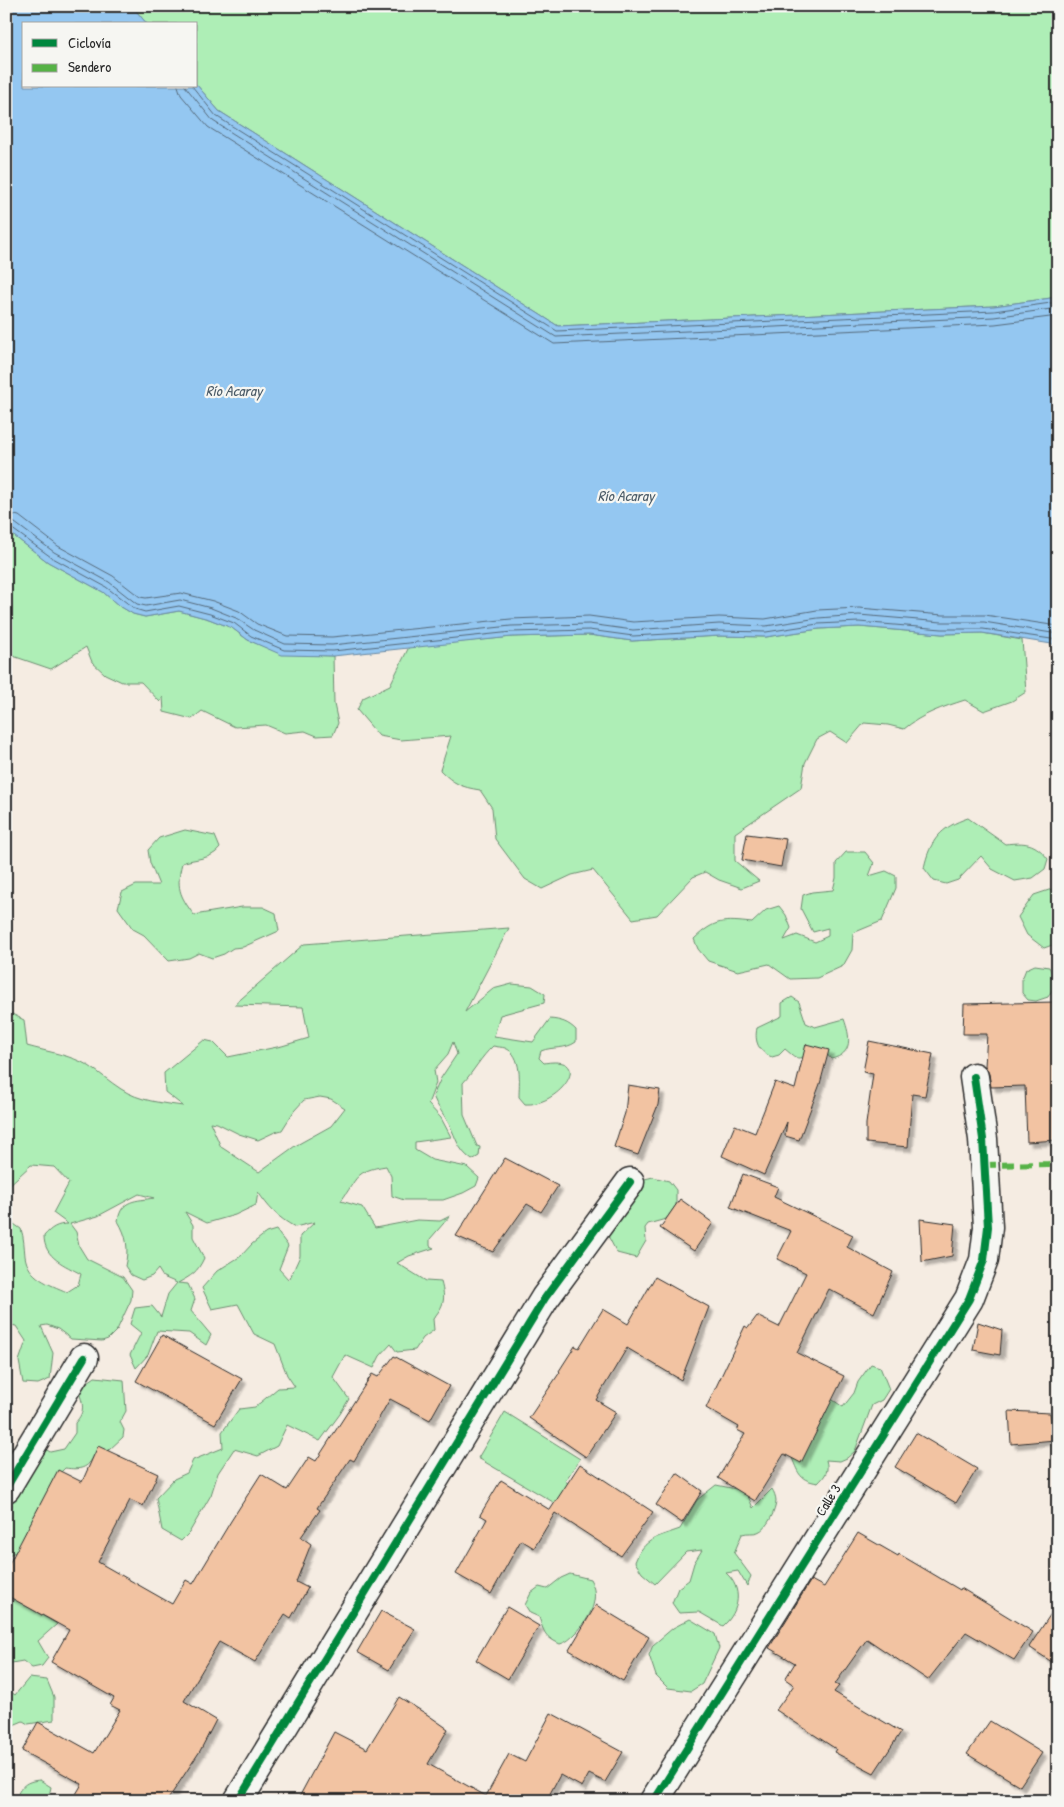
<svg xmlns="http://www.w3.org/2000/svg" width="1064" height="1807" viewBox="0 0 1064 1807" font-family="'Patrick Hand',sans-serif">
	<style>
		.green { fill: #aeeeb6; stroke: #6c8c70; fill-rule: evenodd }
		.water { fill: #94c7f1; stroke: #6a89a2 }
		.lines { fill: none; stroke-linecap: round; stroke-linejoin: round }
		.shore { stroke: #55697a; stroke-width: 1 }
		.building { fill: #f2c3a2; stroke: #2b2b2b; filter: url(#shadow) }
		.street-casing { stroke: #2b2b2b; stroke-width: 31 }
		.street { stroke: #f6f6f2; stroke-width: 28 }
		.quiet { stroke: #56b246; stroke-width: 6; stroke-dasharray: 12 6; stroke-linecap: butt }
		.cycleway-casing { stroke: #f6f6f2; stroke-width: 11 }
		.cycleway { stroke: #00873e; stroke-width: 8 }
		.labels { text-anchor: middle; stroke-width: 4.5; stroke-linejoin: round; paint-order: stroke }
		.street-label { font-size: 14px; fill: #2b2b2b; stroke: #f6f6f2 }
		.water-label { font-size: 15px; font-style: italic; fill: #4a5a66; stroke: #f6f6f2 }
	</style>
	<defs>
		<filter id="shadow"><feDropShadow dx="4.5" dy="4.5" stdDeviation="1" flood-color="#0004"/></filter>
	</defs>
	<rect width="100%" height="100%" fill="#f5ece2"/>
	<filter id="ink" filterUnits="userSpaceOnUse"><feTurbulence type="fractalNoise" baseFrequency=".02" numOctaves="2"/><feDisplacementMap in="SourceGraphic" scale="10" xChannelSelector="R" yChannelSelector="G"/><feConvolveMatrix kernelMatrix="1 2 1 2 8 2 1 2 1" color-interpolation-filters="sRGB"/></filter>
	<g filter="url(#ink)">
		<g class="green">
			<polygon points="132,6 1058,6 1058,297 994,306 558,326 219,111 196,84 196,24 147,24"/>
			<polygon points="6,530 48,562 103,592 118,605 133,614 145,617 179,611 209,619 232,628 248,640 282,654 333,656 334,704 338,723 333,735 317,736 305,731 285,733 266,725 235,727 202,711 192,719 164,712 163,697 160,702 141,682 122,682 105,674 92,662 86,647 51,669 10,655 6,648"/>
			<path d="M859,627L942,634L982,633L1022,640L1026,692L1012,701L984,711L965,700C943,707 922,714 904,729L888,725L864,723L847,743L830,732L817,739L805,763L801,788L735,833V861L759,881L742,888L719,880L705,872L693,877L657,915L633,919L593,870L572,875L542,889L525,879L495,839L492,808L480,790C461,787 454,784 440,770L451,736L401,740L379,736L357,710L363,698L390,685L409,647L512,637L589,635L632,641L720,636L766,637L819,629Z"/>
			<path d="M968,818L1005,844C1025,842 1035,842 1048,859L1045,869L1033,878L1015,881L992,869L981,856L958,880L946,884L934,881L924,868C930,840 941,827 968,818Z"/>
			<path d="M185,830L215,836L220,848C211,860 195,858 182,863C176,887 179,895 194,915L242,907H263L276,913L279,931L243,947L233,948L224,954L212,958L199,953L189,958L169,961L144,935L133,929L118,908L122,892L136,885H159L150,863L148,850L159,838Z"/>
			<path d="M846,852H865L874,863L869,876L886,871L896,876V888L882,921L853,933L852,950L843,966L817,978L790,979L769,964L738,971L708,961L698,949L694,939C715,919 724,920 752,923L766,910L779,906L786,915L791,928L784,940L797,935L815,942L828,936V928L813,932L801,909L803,895L812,892L833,890L836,878V863Z"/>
			<polygon points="1058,874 1058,943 1044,948 1027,935 1018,917 1034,895 1055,888"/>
			<path d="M509,928L465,1012L493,989L512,984L532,986L545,994L544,1003L500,1015L494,1036L533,1042L550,1019C561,1020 568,1022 576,1030V1042C565,1050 553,1046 541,1051L539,1058L544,1063C597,1054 559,1107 525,1104L519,1097C519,1083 523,1055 505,1048C502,1047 497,1047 493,1046C481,1057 474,1071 463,1083L464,1115L477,1146L480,1147L479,1156L472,1160C457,1149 457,1139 449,1124C444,1114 437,1107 433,1096L441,1078L457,1054L453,1042L448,1054L434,1070L436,1083L428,1104L441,1118L451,1137L415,1142V1150L432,1160L467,1167L479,1178L476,1186L463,1193L443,1200H404L392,1196L391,1176L386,1166C354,1171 358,1178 341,1201L362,1207L375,1228L417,1220L440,1221L450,1216L430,1239V1246L434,1248L409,1256L397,1263L426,1281L441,1282C446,1300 444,1305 433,1319L434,1330L423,1338L415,1350L397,1352L391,1344L380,1356L374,1368L345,1355L333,1377L349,1399L340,1414L320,1441L287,1425L277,1446L258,1456L234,1449L218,1473L211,1495L189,1533L181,1541L162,1530L156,1498L174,1479L187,1473L193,1460L223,1448L222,1432L239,1409L255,1407L278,1388L295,1387L287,1375L275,1344L254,1334L238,1304L212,1309L202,1288L217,1271L241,1256L252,1244L266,1233L276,1230L288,1246L279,1269L289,1280L300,1256V1236L315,1222L295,1227C277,1217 269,1208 258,1192L256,1205L235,1215L207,1223L185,1212L193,1225V1237L204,1258C197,1273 192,1275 178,1283L188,1284L195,1299L191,1311L211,1335L206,1345L189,1333L157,1331L148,1355L136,1368L130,1355L141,1333L130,1324L135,1308L152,1306L161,1317L168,1294L177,1283L163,1277L158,1269L152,1276L142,1280L131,1275L125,1266C129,1249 127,1236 118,1221C121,1199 136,1201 154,1198L139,1194L98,1216L70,1224L76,1232L79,1246L87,1259L123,1277L132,1290L131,1300L117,1330L108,1339L102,1341L71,1339L58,1329L47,1325L41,1326L53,1353L50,1379L38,1384L23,1383L19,1361L26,1341L16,1326L6,1324V1224L11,1222L21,1229C24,1238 24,1246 25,1256C28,1278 49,1284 67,1292L78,1285L81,1274C65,1265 44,1258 44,1236C51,1228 57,1224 68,1224L53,1213L69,1183L54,1167L31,1165L6,1188V1011L24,1020L27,1046C48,1052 71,1055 89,1066C100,1073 110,1082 121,1089C139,1101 162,1103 183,1106L165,1092L164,1073L204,1040L213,1042L228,1057L282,1046L309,1038L303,1007L234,1005L304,944ZM320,1097L331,1099L345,1108L331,1126L295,1146L259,1172L221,1147L210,1122L217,1123L239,1134L258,1140L275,1132L282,1130L294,1111L304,1100Z"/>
			<polygon points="1035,965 1049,967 1057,982 1048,997 1036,1001 1028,1000 1022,993 1022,979 1026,969"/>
			<path d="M792,997L799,1002L806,1023L815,1027L844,1019C850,1036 854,1054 831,1059L825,1052L811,1051C798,1062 797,1059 785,1049L779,1055L772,1057C759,1052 754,1042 757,1028L782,1016V1003Z"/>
			<polygon points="653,1177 669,1181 676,1190 676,1205 666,1219 648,1224 645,1228 646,1241 636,1258 617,1253 606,1232 628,1183"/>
			<path d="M871,1364L880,1367L889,1389L882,1400L872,1405L855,1451L847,1458L840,1461L826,1460C829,1471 826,1475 818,1483C800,1480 799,1475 792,1458L821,1399L833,1400L843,1407L854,1393L858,1382Z"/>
			<path d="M95,1377L124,1380L126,1411L120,1422L124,1430L123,1437L109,1450L94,1455C88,1469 80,1470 65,1468L54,1479L30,1546L6,1556V1521L12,1505L8,1492L41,1446L50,1452L64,1449L75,1433V1423C86,1411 83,1404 78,1389Z"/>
			<polygon points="505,1412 580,1459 565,1481 579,1490 565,1509 478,1458"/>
			<path d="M716,1485L736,1489L748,1496L753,1508L772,1489C774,1492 776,1497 776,1501C776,1510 767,1529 758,1532C753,1534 748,1532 742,1534L734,1553L751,1576L747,1586L738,1571L726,1573C743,1588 740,1611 723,1626L699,1612L679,1613L672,1603L678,1588L689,1580L694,1563L702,1550L686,1552L655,1584L642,1573L635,1562C644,1538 658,1537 680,1529L697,1500Z"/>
			<path d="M570,1574L590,1579C601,1598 590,1618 576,1633C570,1639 567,1642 560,1644C545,1637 544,1633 539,1617L530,1613L525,1605L531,1593L539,1587L547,1589L561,1578Z"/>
			<polygon points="14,1599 57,1624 38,1641 48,1658 42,1666 32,1668 23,1661 6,1664 6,1613"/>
			<polygon points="690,1619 715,1634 719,1648 702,1684 691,1691 668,1688 656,1676 649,1655 653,1645 673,1628"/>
			<polygon points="29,1678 47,1680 54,1697 54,1720 28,1724 23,1721 6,1728 6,1686 11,1692 15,1695"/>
			<path d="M40,1780L51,1787L48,1801H15C20,1786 26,1781 40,1780Z"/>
		</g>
		<polygon class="water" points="6,6 132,6 147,24 24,24 24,86 196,86 196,84 219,111 558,326 994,306 1058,297 1058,645 982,633 942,634 859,627 819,629 766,637 720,636 632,641 589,635 512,637 333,656 282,655 248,640 232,628 209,619 179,611 145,617 133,614 118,605 103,592 48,562 6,530"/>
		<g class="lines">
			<g class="shore">
				<polyline points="178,86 181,95 208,127 554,344 995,324 1058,316"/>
				<polyline points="185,86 213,121 556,337 994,317 1058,308"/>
				<polyline points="192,86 216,116 557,331 994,311 1058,302"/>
				<polyline points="6,513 19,516 58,546 113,576 140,597 146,598 181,593 213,601 239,611 257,624 287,636 332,637 511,619 589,616 633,622 719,617 765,619 817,610 859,608 943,615 985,615 1058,626"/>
				<polyline points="6,520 15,523 54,552 109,582 137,604 146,606 180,600 211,608 236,618 254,630 285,644 332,645 511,626 589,624 633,630 719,624 766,626 818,618 859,615 942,622 984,622 1058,634"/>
				<polyline points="6,527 11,528 51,557 106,587 135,609 145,612 179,606 210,614 234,623 251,636 284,650 333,651 512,632 589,630 633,636 719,631 766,632 818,624 859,622 942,629 983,629 1058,640"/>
			</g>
		</g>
		<g class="building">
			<polygon points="747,834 786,839 781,867 742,860"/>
			<polygon points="1056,1002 1056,1048 1058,1048 1058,1140 1027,1142 1025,1086 991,1087 989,1074 985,1066 987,1034 963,1034 964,1004"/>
			<polygon points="869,1041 933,1054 925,1096 912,1094 908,1147 866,1143 866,1124 873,1074 863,1072"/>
			<polygon points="806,1044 829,1050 820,1084 799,1140 785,1136 787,1122 764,1175 722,1156 735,1125 755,1133 775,1082 795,1089"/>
			<polygon points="628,1085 660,1090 658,1105 638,1155 614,1147 625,1113"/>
			<polygon points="505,1158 558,1186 541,1212 527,1204 493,1252 456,1236"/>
			<polygon points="743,1174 778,1187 774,1197 853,1235 847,1247 893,1272 874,1313 829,1289 797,1353 844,1376 801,1463 784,1454 755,1501 718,1478 745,1434 737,1430 739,1427 706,1408 745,1326 748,1328 757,1316 779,1327 806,1273 777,1259 791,1231 730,1207"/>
			<polygon points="680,1199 713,1223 694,1251 660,1228"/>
			<polygon points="920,1219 955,1224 952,1256 922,1262"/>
			<polygon points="655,1277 709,1307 681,1380 627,1348 596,1400 616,1412 586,1457 529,1418 560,1372 559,1371 575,1346 579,1348 603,1309 628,1324"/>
			<polygon points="978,1322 1002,1330 1000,1355 973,1350"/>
			<polygon points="162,1335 242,1379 215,1424 136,1381"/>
			<polygon points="394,1356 449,1386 430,1420 390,1399 354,1461 350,1459 317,1508 320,1510 301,1537 311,1544 296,1582 308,1588 291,1618 285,1614 255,1662 219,1642 184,1701 216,1720 200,1751 167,1801 72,1801 82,1784 22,1751 38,1722 94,1753 120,1710 110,1705 114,1698 51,1662 69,1630 6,1595 6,1570 58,1470 82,1482 98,1446 158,1474 143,1506 130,1500 98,1562 172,1604 186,1580 193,1584 231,1521 261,1474 287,1490 309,1457 316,1461 372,1374 378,1377"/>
			<polygon points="1009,1411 1050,1413 1055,1440 1011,1444"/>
			<polygon points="916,1433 977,1469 956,1503 895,1467"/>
			<polygon points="580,1464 653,1512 621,1556 555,1513 534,1548 521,1540 491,1594 456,1574 487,1519 480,1515 501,1480 550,1510"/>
			<polygon points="677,1473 702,1491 682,1523 656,1505"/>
			<polygon points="858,1533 898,1556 899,1554 960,1590 961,1588 1033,1632 1014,1660 966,1632 928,1680 867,1639 835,1684 839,1686 834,1692 901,1732 874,1773 834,1752 836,1749 776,1710 794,1685 785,1679 795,1663 769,1648 811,1580 824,1587"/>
			<polygon points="1058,1603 1058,1666 1029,1647"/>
			<polygon points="596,1605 649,1637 623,1681 569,1650"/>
			<polygon points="507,1607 539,1626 508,1679 476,1660"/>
			<polygon points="381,1611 415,1629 389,1670 357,1652"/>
			<polygon points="399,1697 428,1715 448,1729 428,1764 486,1796 509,1754 525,1762 551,1713 623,1752 605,1782 589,1774 582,1787 560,1775 546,1801 297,1801 334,1732 367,1749"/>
			<polygon points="990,1721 1042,1753 1020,1786 967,1754"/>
		</g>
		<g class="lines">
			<defs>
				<g id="street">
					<polyline points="6,1488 84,1358"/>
					<polyline points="238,1801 545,1298 630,1182"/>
					<polyline points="654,1801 969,1299 984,1260 988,1227 983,1139 974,1077"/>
				</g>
			</defs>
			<use href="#street" class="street-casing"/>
			<use href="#street" class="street"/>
			<polyline class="quiet" points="984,1165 1049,1164 1058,1162"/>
			<defs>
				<g id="cycleway">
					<polyline points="6,1488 84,1358"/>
					<polyline points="238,1801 545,1298 630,1182"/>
					<polyline points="654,1801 969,1299 984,1260 988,1227 983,1139 974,1077"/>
				</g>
			</defs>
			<use href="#cycleway" class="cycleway-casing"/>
			<use href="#cycleway" class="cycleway"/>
		</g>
	</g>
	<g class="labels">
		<g class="street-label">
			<text transform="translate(828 1500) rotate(-58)" y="5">Calle 3</text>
		</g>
		<g class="water-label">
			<text x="234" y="396">Río Acaray</text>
			<text x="626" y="501">Río Acaray</text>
		</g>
	</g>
	<rect width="1064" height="1807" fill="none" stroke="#f6f6f2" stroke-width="25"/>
	<rect x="12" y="12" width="1039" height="1782" fill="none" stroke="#2b2b2b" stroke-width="2" filter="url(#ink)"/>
	<rect x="22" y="22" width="175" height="65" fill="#f6f6f2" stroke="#a5a5a2"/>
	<rect x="32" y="39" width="25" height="8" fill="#00873e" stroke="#a5a5a2"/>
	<text x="68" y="48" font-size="15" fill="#2b2b2b">Ciclovía</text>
	<rect x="32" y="64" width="25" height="8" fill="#56b246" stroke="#a5a5a2"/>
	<text x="68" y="72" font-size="15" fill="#2b2b2b">Sendero</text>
</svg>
